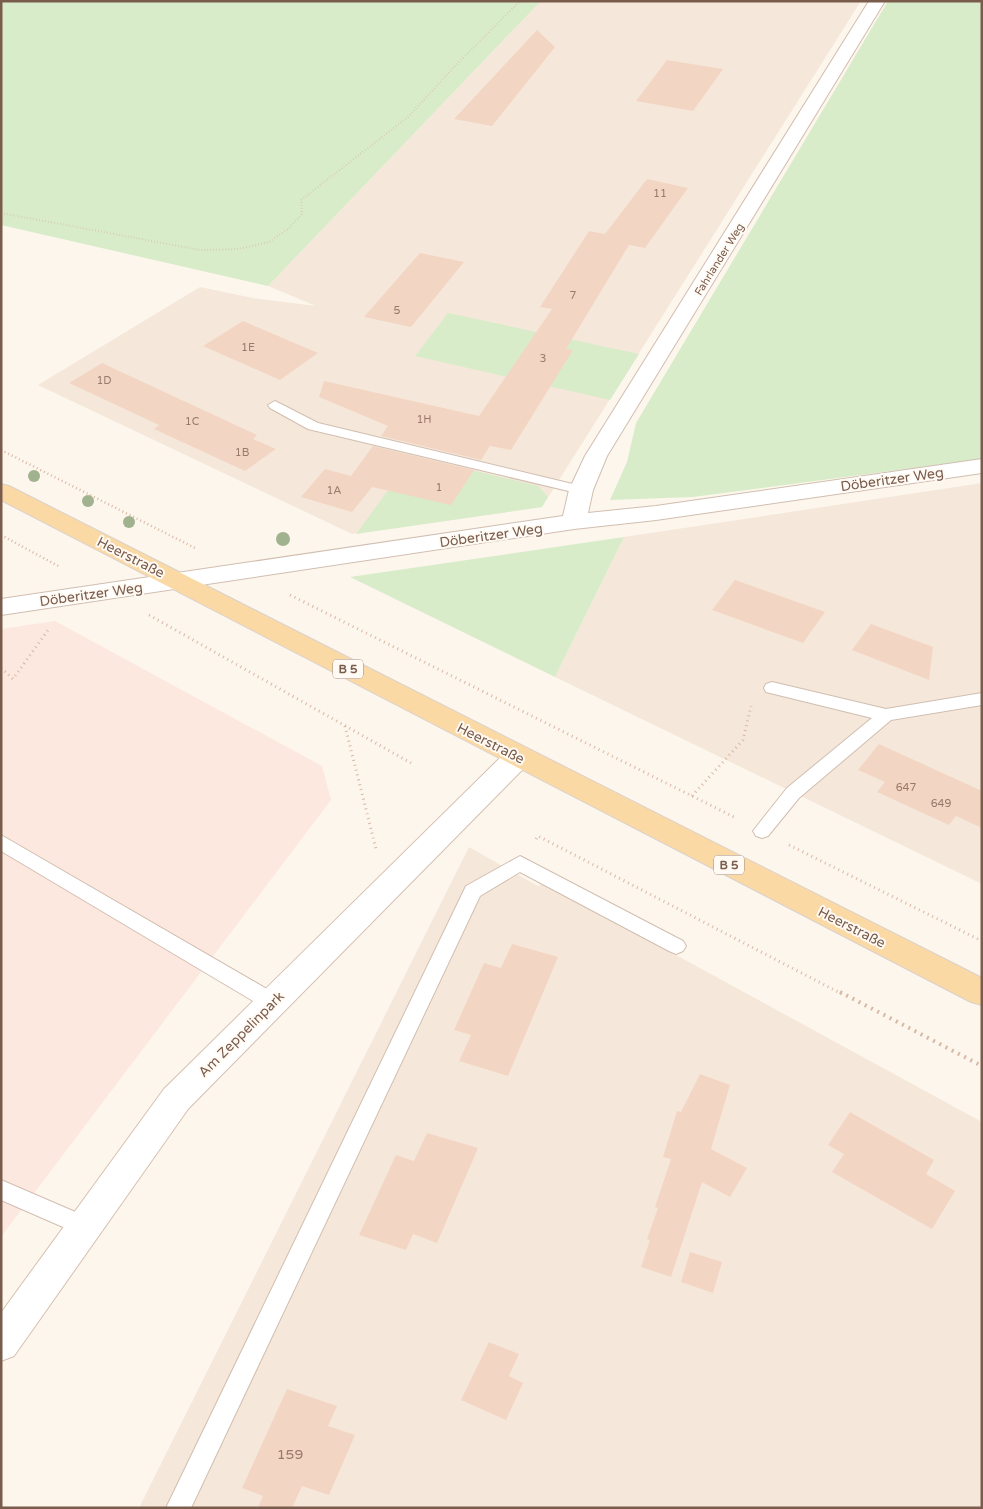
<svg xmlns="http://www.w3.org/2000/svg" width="983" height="1509" viewBox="0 0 983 1509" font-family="'Varela Round',sans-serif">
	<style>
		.residential { fill: #f5e8da }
		.commercial { fill: #fde8e0 }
		.green { fill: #d8ecc9 }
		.building { fill: #f3d5c3 }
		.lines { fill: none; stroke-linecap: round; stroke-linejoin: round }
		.service-casing { stroke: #d1beb0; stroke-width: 2 }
		.minor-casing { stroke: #d1beb0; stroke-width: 2 }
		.secondary-casing { stroke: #d6c0b0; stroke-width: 2 }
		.primary-casing { stroke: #dad1cd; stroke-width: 2 }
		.path-far3 { stroke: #d9b8a5; stroke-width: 2; stroke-dasharray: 0.5 2.5; stroke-linecap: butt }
		.path-far2 { stroke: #d9b8a5; stroke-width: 2.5; stroke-dasharray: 1 3; stroke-linecap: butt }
		.path-far1 { stroke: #d9b8a5; stroke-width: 3; stroke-dasharray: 1 4; stroke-linecap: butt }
		.path { stroke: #d9b8a5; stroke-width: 4; stroke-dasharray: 2 5; stroke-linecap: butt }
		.service { fill: #fff; fill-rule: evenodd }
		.minor { fill: #fff; fill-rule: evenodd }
		.secondary { fill: #fff; fill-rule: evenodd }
		.primary { fill: #fbd9a5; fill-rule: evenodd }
		.tree { fill: #a0b28e }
		.labels { text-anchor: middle; stroke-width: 4; stroke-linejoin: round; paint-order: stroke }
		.number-label { font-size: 11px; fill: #987a6a }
		.far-street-label { font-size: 11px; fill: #7a5c4d; stroke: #fffaf3 }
		.shield { fill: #fffaf3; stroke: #a28b7f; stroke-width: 1 }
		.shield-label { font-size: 12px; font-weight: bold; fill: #7a5c4d }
		.street-label { font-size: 14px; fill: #7a5c4d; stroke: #fffaf3 }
		.near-number-label { font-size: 14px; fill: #987a6a }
	</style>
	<rect width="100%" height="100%" fill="#fdf6ec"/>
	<g class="residential">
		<polygon points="541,1 861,1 542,507 352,534 38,385 200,287 253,298 316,306 268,286"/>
		<polygon points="982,483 982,884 555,677 624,537"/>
		<polygon points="469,847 538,886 544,883 982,1122 982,1508 139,1508"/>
	</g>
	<polygon class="commercial" points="55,621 322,766 331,800 1,1237 1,629"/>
	<g class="green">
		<polygon points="1,1 541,1 268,286 1,225"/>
		<polygon points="888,1 982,1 982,459 693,497 610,500 627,462 636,423"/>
		<polygon points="448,313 639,354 610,400 415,356"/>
		<polygon points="413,456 538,486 548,497 542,507 356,534"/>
		<polygon points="624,537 555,677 350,577"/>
	</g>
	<g class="building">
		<polygon points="537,30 555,47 492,126 454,119"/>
		<polygon points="667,60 723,69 693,111 636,101"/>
		<polygon points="647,179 688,188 645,248 629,245 566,349 573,350 511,450 490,446 481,460 381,436 388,426 319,397 324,381 479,416 552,309 540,307 589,231 605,234"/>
		<polygon points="420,253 464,262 411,327 364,317"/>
		<polygon points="243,321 318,353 280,380 203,346"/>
		<polygon points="102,363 257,435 253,439 276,449 245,471 154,429 159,425 69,383"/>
		<polygon points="373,446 474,470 451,505 372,487 352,512 301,497 325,469 351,476"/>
		<polygon points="735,580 772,593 825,612 803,643 712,610"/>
		<polygon points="871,624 933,647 929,680 852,650"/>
		<polygon points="879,744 982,791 982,828 956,816 949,825 877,792 885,782 858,770"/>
		<polygon points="512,944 558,957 508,1076 459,1061 471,1035 454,1030 484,963 501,968"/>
		<polygon points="700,1074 730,1085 711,1149 747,1168 730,1197 702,1182 671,1277 641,1267 650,1240 647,1239 658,1208 655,1207 671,1159 663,1157 677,1111 681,1112"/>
		<polygon points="850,1112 934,1160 926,1174 955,1191 932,1229 832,1172 844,1154 828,1145"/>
		<polygon points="427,1133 478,1148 437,1243 413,1234 406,1250 359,1235 396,1155 414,1161"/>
		<polygon points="690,1252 722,1262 713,1293 681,1282"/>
		<polygon points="489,1342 519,1354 509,1376 523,1383 506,1420 461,1400"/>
		<polygon points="287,1389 337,1406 328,1426 355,1435 329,1495 302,1486 292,1508 258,1508 263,1496 242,1488"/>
	</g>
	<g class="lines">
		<defs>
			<g id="service">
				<polygon points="275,401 318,423 581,486 586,487 588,490 586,493 581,494 308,429 270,408 268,405"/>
				<polygon points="772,682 886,709 982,693 982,705 891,720 799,798 768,836 762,838 756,836 753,831 787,788 872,718 766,692 764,688 766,684"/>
				<polygon points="1,835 279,996 282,1002 279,1008 272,1010 265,1008 1,851"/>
				<polygon points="520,856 683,941 686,946 683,951 676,954 669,951 520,872 480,896 191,1508 166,1508 466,886"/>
				<polygon points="1,1180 94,1220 97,1227 94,1234 86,1237 1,1200"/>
			</g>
			<polygon id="minor" points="869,1 885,1 607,456 593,490 588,513 656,506 982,459 982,473 656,520 574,529 1,615 1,599 563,516 569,490 585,456"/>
			<polygon id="secondary" points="518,747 528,750 532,757 528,764 188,1109 14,1356 1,1361 1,1313 164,1089 508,750"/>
			<polygon id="primary" points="1,484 9,486 982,978 982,1005 971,1002 1,500"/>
		</defs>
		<use href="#service" class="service-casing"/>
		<use href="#minor" class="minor-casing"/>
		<use href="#secondary" class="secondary-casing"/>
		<use href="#primary" class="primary-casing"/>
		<polyline class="path-far3" points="1,213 200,250 239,249 269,242 288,229 302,214 301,200 408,117 456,65 520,1"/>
		<g class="path-far2">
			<polyline points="1,450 195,548"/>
			<polyline points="1,535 60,567"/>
		</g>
		<g class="path-far1">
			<polyline points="290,595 736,818"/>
			<polyline points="149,615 411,763"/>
			<polyline points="1,668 13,679 48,630"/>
			<polyline points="345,726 376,849"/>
			<polyline points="692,796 743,740 751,706"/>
			<polyline points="536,839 538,836 842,994"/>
			<polyline points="789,845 982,941"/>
		</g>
		<polyline class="path" points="840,992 982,1066"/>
		<use href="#service" class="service"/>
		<use href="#minor" class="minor"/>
		<use href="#secondary" class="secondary"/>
		<use href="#primary" class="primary"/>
	</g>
	<g class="tree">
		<circle cx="34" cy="476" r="6"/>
		<circle cx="88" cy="501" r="6"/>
		<circle cx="129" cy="522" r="6"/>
		<circle cx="283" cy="539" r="7"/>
	</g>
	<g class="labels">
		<g class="number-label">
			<text x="660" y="197">11</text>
			<text x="573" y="299">7</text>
			<text x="397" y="314">5</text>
			<text x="248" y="351">1E</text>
			<text x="543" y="362">3</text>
			<text x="104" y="384">1D</text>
			<text x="424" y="423">1H</text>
			<text x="192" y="425">1C</text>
			<text x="242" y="456">1B</text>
			<text x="439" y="491">1</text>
			<text x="334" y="494">1A</text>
			<text x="906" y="791">647</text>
			<text x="941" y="807">649</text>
		</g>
		<g class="far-street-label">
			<text transform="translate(719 259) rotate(-58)" y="4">Fahrlander Weg</text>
		</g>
		<g class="shield">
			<rect x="333" y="659.5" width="30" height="19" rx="4"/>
			<rect x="714" y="855.5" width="30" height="19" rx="4"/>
		</g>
		<g class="shield-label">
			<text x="348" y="673">B 5</text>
			<text x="729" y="869">B 5</text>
		</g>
		<g class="street-label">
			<text transform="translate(892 479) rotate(-8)" y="5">Döberitzer Weg</text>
			<text transform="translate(491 535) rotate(-8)" y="5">Döberitzer Weg</text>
			<text transform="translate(131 557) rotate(27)" y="5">Heerstraße</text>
			<text transform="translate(91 594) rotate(-8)" y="5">Döberitzer Weg</text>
			<text transform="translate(491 743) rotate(27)" y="5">Heerstraße</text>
			<text transform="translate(852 927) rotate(27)" y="5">Heerstraße</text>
			<text transform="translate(241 1034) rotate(-45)" y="5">Am Zeppelinpark</text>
		</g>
		<g class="near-number-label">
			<text x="290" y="1459">159</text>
		</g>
	</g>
	<rect width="983" height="1509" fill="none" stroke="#7a5c4d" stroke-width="5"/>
</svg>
